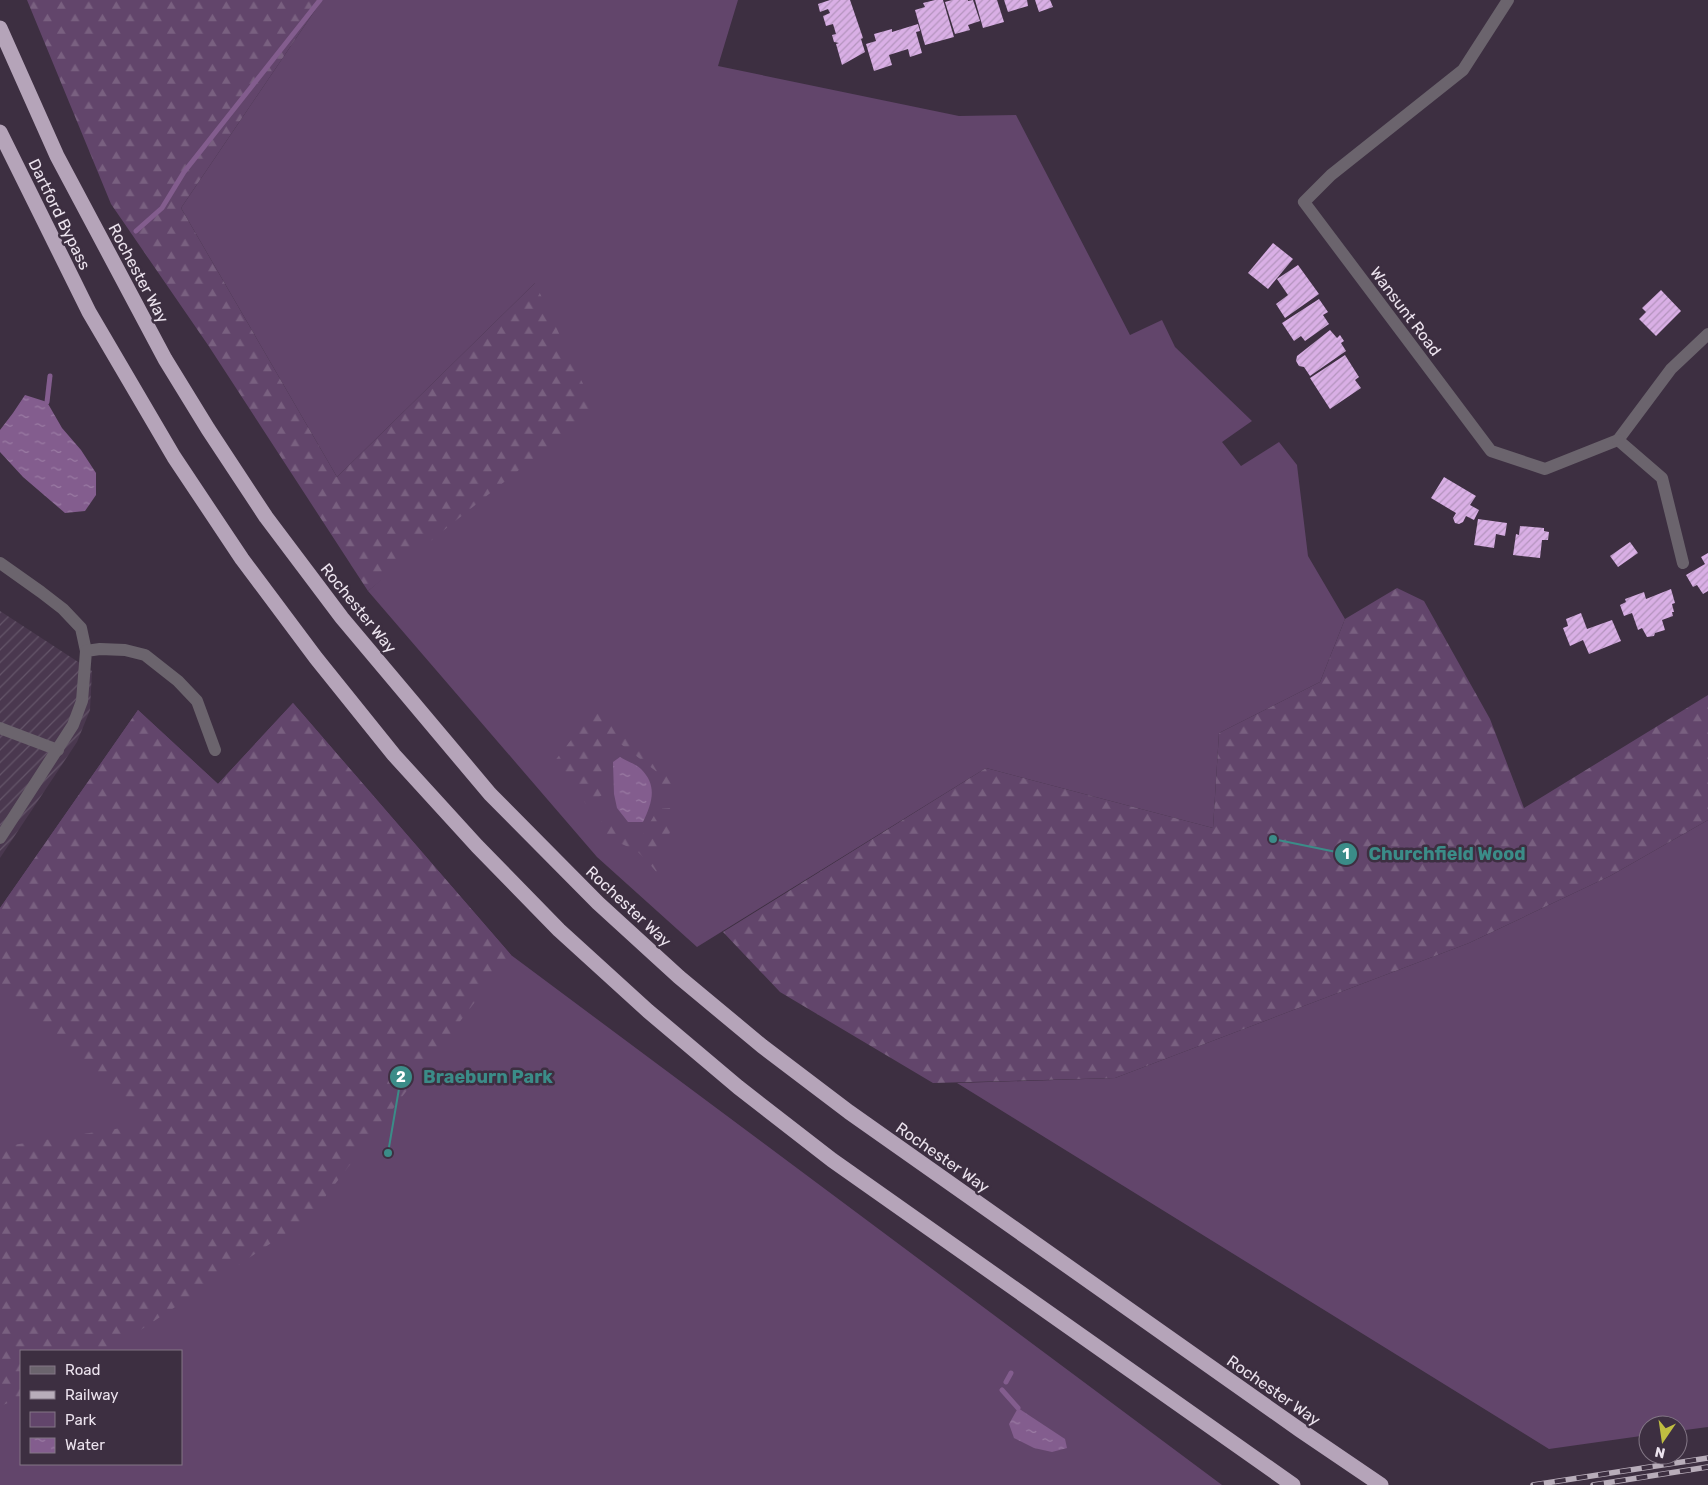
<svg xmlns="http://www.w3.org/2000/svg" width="1708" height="1485" viewBox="0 0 1708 1485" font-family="Rubik,sans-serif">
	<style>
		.industrial { fill: url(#industrial-furrows) }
		.green { fill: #62456b; fill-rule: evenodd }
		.forest { fill: url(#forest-firs) }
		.water { fill: url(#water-ripples) }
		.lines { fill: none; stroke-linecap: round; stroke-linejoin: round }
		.stream { stroke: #835d8e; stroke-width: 5 }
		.building { fill: url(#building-hatch) }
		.minor { stroke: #6b646d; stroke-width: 12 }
		.highway { stroke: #b5a4b9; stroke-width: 15 }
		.rail-casing { stroke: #b8adba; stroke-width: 5.5 }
		.rail { stroke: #3d2f41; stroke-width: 4; stroke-dasharray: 11; stroke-linecap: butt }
		.labels { text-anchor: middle; stroke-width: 5; stroke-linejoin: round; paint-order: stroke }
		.street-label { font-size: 16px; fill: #ece3ee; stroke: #3d2f41 }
		.leader { fill: none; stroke: #3b8c88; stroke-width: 2 }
		.callout-dot { fill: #3b8c88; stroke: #3d2f41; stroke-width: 2 }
		.mark-label { font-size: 15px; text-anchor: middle; font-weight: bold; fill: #fff }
		.callout-label { font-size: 18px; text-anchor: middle; font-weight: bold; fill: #3b8c88; stroke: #3d2f41; stroke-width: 5; stroke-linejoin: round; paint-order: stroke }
	</style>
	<defs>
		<pattern id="industrial-furrows" width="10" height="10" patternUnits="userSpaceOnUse" patternTransform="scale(1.25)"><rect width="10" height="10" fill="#4a384f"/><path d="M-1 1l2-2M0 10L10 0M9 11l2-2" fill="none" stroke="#645569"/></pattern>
		<pattern id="forest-firs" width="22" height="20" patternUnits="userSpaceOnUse" patternTransform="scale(1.25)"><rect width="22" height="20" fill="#62456b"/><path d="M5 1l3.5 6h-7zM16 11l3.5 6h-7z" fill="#796080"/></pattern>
		<pattern id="water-ripples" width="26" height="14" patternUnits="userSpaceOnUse" patternTransform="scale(1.25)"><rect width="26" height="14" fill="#835d8e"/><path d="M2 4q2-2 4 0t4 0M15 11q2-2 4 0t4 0" fill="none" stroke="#9b7ca4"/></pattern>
		<pattern id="building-hatch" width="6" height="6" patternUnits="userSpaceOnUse" patternTransform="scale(1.25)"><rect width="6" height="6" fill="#d9afe5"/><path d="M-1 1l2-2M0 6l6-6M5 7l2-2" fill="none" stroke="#b494be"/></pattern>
	</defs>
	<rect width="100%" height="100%" fill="#3d2f41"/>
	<polygon class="industrial" points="0,611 92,671 90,710 77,742 0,858"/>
	<g class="green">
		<polygon points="322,0 738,0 718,66 959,116 1016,115 1130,335 1162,320 1175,347 1252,421 1222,442 1241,466 1279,442 1297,465 1308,556 1345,619 1320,682 1219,733 1213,828 986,768 697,947 597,857 368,591 490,485 535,283 337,477 181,208"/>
		<path d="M293,703L511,955L1222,1485H0V908L138,710L218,784ZM21,1351H181V1464H21Z"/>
		<polygon points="1708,820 1708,1427 1678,1431 1678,1425 1648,1425 1648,1435 1549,1449 957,1083 1115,1078 1469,943 1610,876"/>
	</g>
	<g class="forest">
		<polygon points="27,0 322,0 181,208 337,477 535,283 595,409 368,591 208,345 111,204"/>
		<polygon points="1397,588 1424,601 1490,719 1524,808 1708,695 1708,820 1610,876 1469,943 1115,1078 933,1083 780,992 723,932 986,768 1213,828 1219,733 1320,682 1345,619"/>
		<polygon points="293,703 511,955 309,1218 109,1351 21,1351 21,1398 0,1406 0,1147 147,1124 0,982 0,908 138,710 218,784"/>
		<polygon points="603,706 659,763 674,788 663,790 657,772 613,738 605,750 606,793 586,804 554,762 582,726"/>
		<polygon points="670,808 673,824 665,846 659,854 658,874 648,862 637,851 611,839 599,824 607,816 625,832 642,836 658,809"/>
	</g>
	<g class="water">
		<polygon points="25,395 47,402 62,428 81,450 96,473 96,495 85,511 65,513 23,477 0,452 0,430 13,413"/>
		<path d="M620,757C626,761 636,764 641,769C658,786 652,803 643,822H628L617,808L614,794L613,762Z"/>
		<polygon points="1018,1408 1065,1439 1067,1448 1052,1452 1034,1448 1014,1438 1009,1424"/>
	</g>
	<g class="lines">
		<g class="stream">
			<polyline points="136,231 162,208 184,172 320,0"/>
			<polyline points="47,402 50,376"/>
			<polyline points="1006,1382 1011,1373"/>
			<polyline points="1002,1390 1018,1408"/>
		</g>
	</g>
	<g class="building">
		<polygon points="830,0 850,0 863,38 861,39 865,52 842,65 836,44 839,43 834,42 832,35 836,34 833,24 826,26 823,16 830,13 828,9 820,12 818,4"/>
		<polygon points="935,0 943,0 954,37 925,45 915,10 925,7 923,3"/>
		<polygon points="952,0 968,0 968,1 973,0 980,21 968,25 970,30 955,34 945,2"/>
		<polygon points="975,0 997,0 1004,22 983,28"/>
		<polygon points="1004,0 1027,0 1028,6 1008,12"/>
		<polygon points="1035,0 1050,0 1053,7 1039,12"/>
		<polygon points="918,24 920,31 916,32 922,53 910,57 908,49 889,55 892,65 874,71 866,44 876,41 874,34 892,29 892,32"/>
		<polygon points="1273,243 1293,259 1268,289 1248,273"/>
		<polygon points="1298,265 1319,294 1285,318 1276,304 1288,295 1277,279"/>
		<polygon points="1661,290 1681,311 1656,336 1639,319 1646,312 1642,308"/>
		<polygon points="1319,299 1328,312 1323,315 1329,324 1305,341 1301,336 1294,341 1282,323"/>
		<polygon points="1330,330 1337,338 1340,335 1344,341 1341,343 1346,351 1310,376 1304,367 1299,366 1296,361 1297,356"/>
		<polygon points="1345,355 1359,377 1355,380 1361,388 1330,409 1310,378"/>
		<polygon points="1444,477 1476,496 1470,505 1479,510 1474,520 1466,516 1463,522 1459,524 1455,523 1453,518 1456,513 1431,498"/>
		<polygon points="1478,519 1507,523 1505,536 1496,534 1494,548 1474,545"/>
		<polygon points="1520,526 1544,528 1544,531 1549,532 1548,540 1542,540 1540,558 1513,555 1516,534 1519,535"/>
		<polygon points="1630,542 1638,553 1618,567 1610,556"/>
		<polygon points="1708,553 1708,591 1703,594 1697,585 1693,587 1686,575 1705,564 1701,557"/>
		<polygon points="1671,589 1675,603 1672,604 1674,612 1672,612 1673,616 1662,620 1665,630 1655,633 1654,636 1647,637 1642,628 1638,630 1632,613 1624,616 1620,605 1626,602 1625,599 1644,592 1646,599"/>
		<polygon points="1581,613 1587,629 1612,620 1621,641 1589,654 1583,640 1570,646 1563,628 1568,626 1566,619"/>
	</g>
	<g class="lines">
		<g class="minor">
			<polyline points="1508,0 1463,70 1331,175 1304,202 1491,451 1545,469 1618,440 1671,369 1708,334"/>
			<polyline points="1618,440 1662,478 1683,563"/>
			<polyline points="0,563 41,592 63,609 81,628 86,651"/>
			<polyline points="0,728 58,750"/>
			<polyline points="0,838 73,725 82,701 86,651 100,649 125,650 145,655 178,681 197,701 215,750"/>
		</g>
		<g class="highway">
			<polyline points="0,28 57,156 165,359 208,429 266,517 342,618 490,794 598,903 679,977 762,1046 849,1112 1300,1430 1381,1485"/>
			<polyline points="0,132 89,312 174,457 242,559 316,658 394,755 477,846 559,930 648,1011 738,1087 832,1160 1293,1485"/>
		</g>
		<defs>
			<g id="rail">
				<polyline points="1533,1485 1708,1458"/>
				<polyline points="1593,1485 1708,1467"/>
			</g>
		</defs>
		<use href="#rail" class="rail-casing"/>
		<use href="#rail" class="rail"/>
	</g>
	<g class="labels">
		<g class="street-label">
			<text transform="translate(60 214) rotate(64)" y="6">Dartford Bypass</text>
			<text transform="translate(139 273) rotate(62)" y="6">Rochester Way</text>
			<text transform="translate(1406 311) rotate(53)" y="6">Wansunt Road</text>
			<text transform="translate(359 608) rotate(51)" y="6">Rochester Way</text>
			<text transform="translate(629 906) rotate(43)" y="6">Rochester Way</text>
			<text transform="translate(943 1157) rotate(35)" y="6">Rochester Way</text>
			<text transform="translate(1274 1390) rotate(35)" y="6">Rochester Way</text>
		</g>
	</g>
	<path class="leader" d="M1273 839L1346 854M388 1153L401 1077"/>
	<g class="callout-dot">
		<circle cx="1273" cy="839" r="5"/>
		<circle cx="388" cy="1153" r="5"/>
		<circle cx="1346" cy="854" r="12"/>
		<circle cx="401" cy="1077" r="12"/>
	</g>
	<g class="mark-label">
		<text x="1346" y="859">1</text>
		<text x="401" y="1082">2</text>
	</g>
	<g class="callout-label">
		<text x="1447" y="860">Churchfield Wood</text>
		<text x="488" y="1083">Braeburn Park</text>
	</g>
	<rect x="20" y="1350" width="162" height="115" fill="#3d2f41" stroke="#837786"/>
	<rect x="30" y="1366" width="25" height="8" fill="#6b646d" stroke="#837786"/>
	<text x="65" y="1375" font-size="15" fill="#ece3ee">Road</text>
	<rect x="30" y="1391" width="25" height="8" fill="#b8adba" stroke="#837786"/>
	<text x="65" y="1400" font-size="15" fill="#ece3ee">Railway</text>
	<rect x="30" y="1412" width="25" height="15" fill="#62456b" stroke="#837786"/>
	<text x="65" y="1425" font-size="15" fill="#ece3ee">Park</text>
	<rect x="30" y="1438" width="25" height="15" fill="url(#water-ripples)" stroke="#837786"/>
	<text x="65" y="1450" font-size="15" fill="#ece3ee">Water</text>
	<g transform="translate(1663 1440) rotate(193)"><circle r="24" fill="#3d2f41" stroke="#837786"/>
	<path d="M0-4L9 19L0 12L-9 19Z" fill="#c0be41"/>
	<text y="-8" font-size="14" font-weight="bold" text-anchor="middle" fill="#ece3ee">N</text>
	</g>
</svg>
